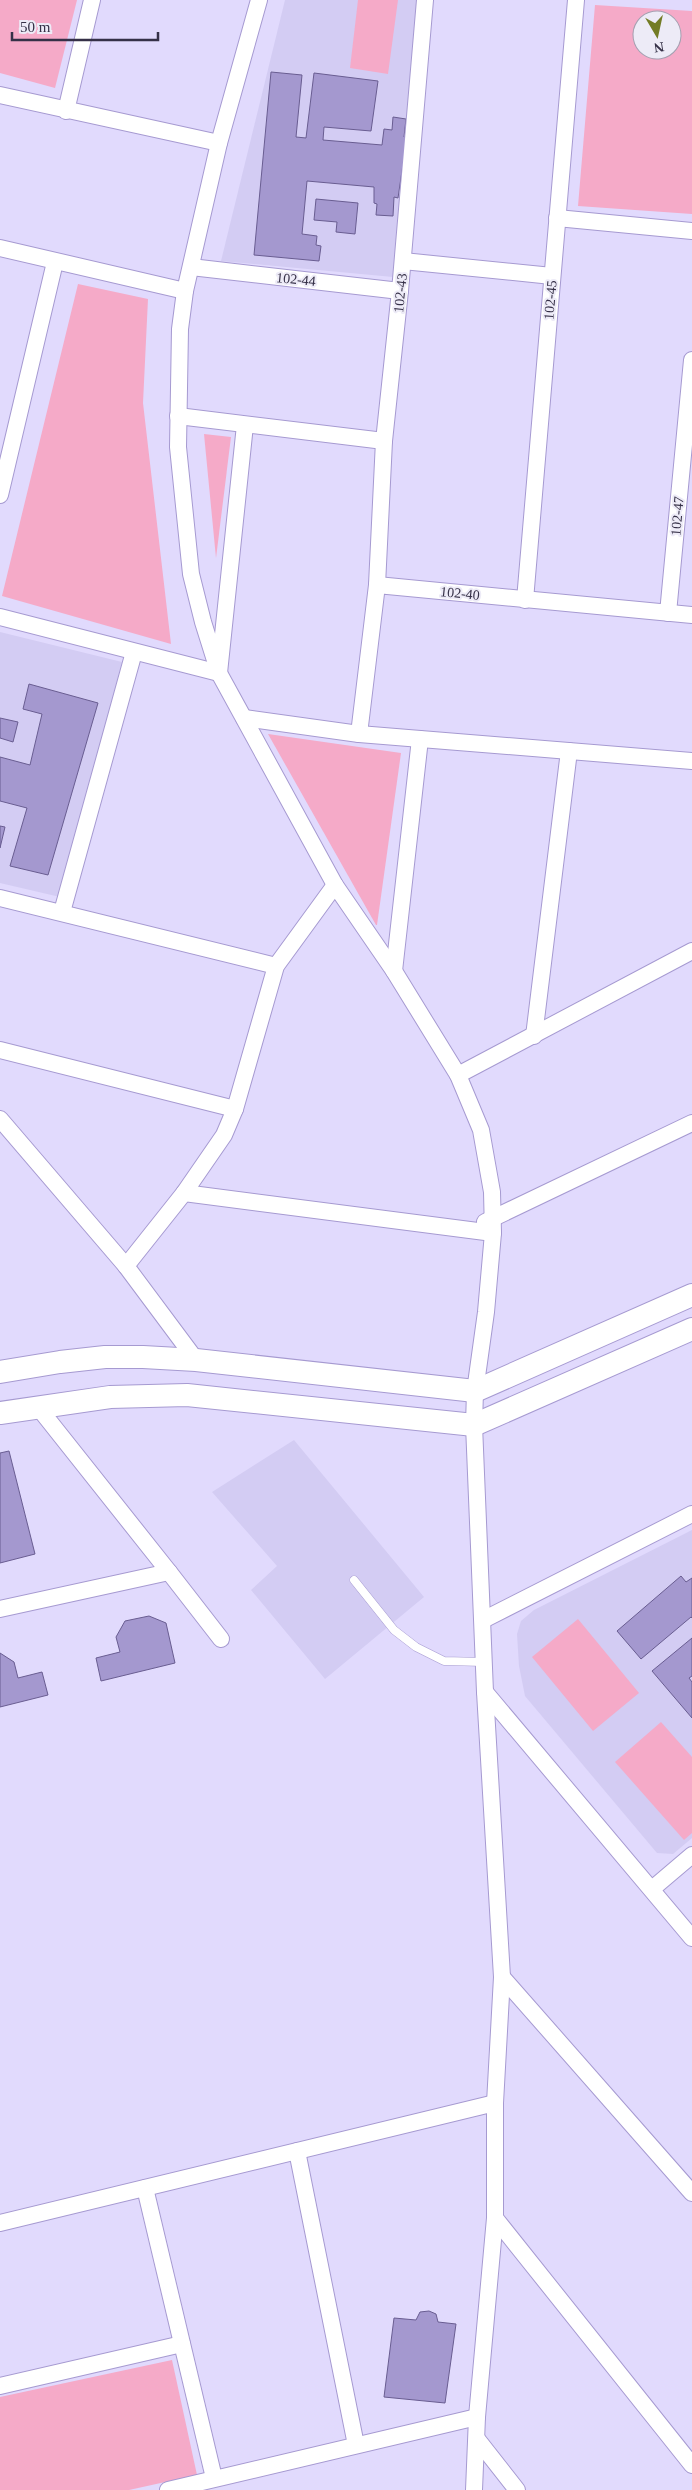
<svg xmlns="http://www.w3.org/2000/svg" width="692" height="2490" viewBox="0 0 692 2490" font-family="'Times New Roman',serif">
	<style>
		.built { fill: #d3ccf3 }
		.green { fill: #f5aac8; fill-rule: evenodd }
		.building { fill: #a498cf; stroke: #695d91 }
		.lines { fill: none; stroke-linecap: round; stroke-linejoin: round }
		.service-casing { stroke: #a69ad1; stroke-width: 9 }
		.minor-casing { stroke: #a69ad1; stroke-width: 18 }
		.secondary-casing { stroke: #a69ad1; stroke-width: 24 }
		.service { stroke: #fff; stroke-width: 8 }
		.minor { stroke: #fff; stroke-width: 16 }
		.secondary { stroke: #fff; stroke-width: 22 }
		.labels { text-anchor: middle; stroke-width: 4; stroke-linejoin: round; paint-order: stroke }
		.street-label { font-size: 14px; fill: #353047; stroke: #edebf7 }
	</style>
	<rect width="100%" height="100%" fill="#e1dafd"/>
	<g class="built">
		<polygon points="285,0 420,0 393,277 221,261"/>
		<polygon points="0,632 122,662 60,897 0,883"/>
		<polygon points="294,1440 424,1597 325,1679 251,1590 277,1566 212,1492"/>
		<polygon points="692,1530 692,1838 673,1854 657,1853 525,1696 519,1666 517,1634 521,1621 534,1610"/>
	</g>
	<g class="green">
		<polygon points="0,0 77,0 55,88 0,73"/>
		<polygon points="358,0 398,0 388,74 350,68"/>
		<path d="M595,5L692,11V214L578,206ZM642,20H672V50H642Z"/>
		<polygon points="78,284 148,299 143,403 171,644 2,596"/>
		<polygon points="204,434 231,437 216,558"/>
		<polygon points="268,734 401,753 377,925 376,925"/>
		<polygon points="578,1619 639,1693 593,1731 532,1657"/>
		<polygon points="661,1722 692,1757 692,1833 684,1840 615,1762"/>
		<polygon points="172,2360 197,2475 129,2490 0,2490 0,2397"/>
	</g>
	<g class="building">
		<polygon points="271,72 302,75 296,137 306,138 314,73 378,81 371,131 324,127 323,140 382,145 384,129 392,130 393,117 406,119 404,137 407,137 398,198 394,197 393,216 376,215 377,204 374,203 374,187 307,181 302,234 317,236 316,245 321,246 319,261 254,255"/>
		<polygon points="316,199 358,203 355,234 336,232 337,222 314,220"/>
		<polygon points="29,684 98,703 48,875 10,866 27,808 0,801 0,757 30,765 42,714 23,709"/>
		<polygon points="0,718 18,722 13,742 0,738"/>
		<polygon points="0,826 5,827 0,848"/>
		<polygon points="9,1451 35,1554 0,1563 0,1453"/>
		<polygon points="681,1576 686,1582 692,1578 692,1618 691,1617 641,1659 617,1631"/>
		<polygon points="149,1616 166,1623 175,1663 101,1681 96,1658 120,1652 116,1637 125,1621"/>
		<polygon points="692,1638 692,1676 689,1678 692,1682 692,1718 652,1671"/>
		<polygon points="0,1653 14,1662 18,1678 42,1672 48,1695 0,1707"/>
		<polygon points="429,2311 436,2314 438,2322 456,2324 445,2403 384,2397 394,2318 416,2320 420,2312"/>
	</g>
	<g class="lines">
		<defs>
			<polyline id="service" points="354,1580 394,1630 416,1647 444,1661 484,1662"/>
			<g id="minor">
				<polyline points="259,0 219,143 185,291 180,329 178,447 191,574 203,622 219,673 335,885 394,971 458,1075 481,1130 492,1192 493,1233 486,1312 475,1391 474,1425 485,1692 502,1977 495,2103 495,2218 477,2417 474,2490"/>
				<polyline points="0,95 219,143"/>
				<polyline points="66,111 92,0"/>
				<polyline points="557,218 692,231"/>
				<polyline points="0,248 185,291"/>
				<polyline points="403,261 552,276"/>
				<polyline points="191,267 400,291"/>
				<polyline points="178,416 384,441"/>
				<polyline points="0,495 55,262"/>
				<polyline points="377,585 384,441 400,291 425,0"/>
				<polyline points="525,600 576,0"/>
				<polyline points="668,613 692,360"/>
				<polyline points="0,617 219,673 245,425"/>
				<polyline points="244,718 359,734 692,761"/>
				<polyline points="359,734 377,585 692,615"/>
				<polyline points="0,898 276,966"/>
				<polyline points="62,912 134,652"/>
				<polyline points="394,971 420,739"/>
				<polyline points="534,1036 569,751"/>
				<polyline points="0,1050 235,1109"/>
				<polyline points="458,1075 692,951"/>
				<polyline points="0,1119 126,1266 196,1360"/>
				<polyline points="184,1193 493,1233"/>
				<polyline points="485,1222 692,1123"/>
				<polyline points="126,1266 184,1193 224,1135 235,1109 276,966 335,885"/>
				<polyline points="169,1572 221,1639"/>
				<polyline points="0,1609 169,1572 38,1407"/>
				<polyline points="483,1620 692,1514"/>
				<polyline points="485,1692 692,1938"/>
				<polyline points="652,1889 692,1855"/>
				<polyline points="502,1977 692,2193"/>
				<polyline points="297,2151 356,2445"/>
				<polyline points="145,2188 214,2478"/>
				<polyline points="495,2218 692,2465"/>
				<polyline points="0,2223 495,2103"/>
				<polyline points="0,2386 182,2344"/>
				<polyline points="477,2439 517,2490"/>
				<polyline points="168,2490 477,2417"/>
			</g>
			<g id="secondary">
				<polyline points="0,1372 60,1362 105,1357 143,1357 196,1360 475,1391 692,1295"/>
				<polyline points="0,1413 110,1397 187,1395 474,1425 692,1329"/>
			</g>
		</defs>
		<use href="#service" class="service-casing"/>
		<use href="#minor" class="minor-casing"/>
		<use href="#secondary" class="secondary-casing"/>
		<use href="#service" class="service"/>
		<use href="#minor" class="minor"/>
		<use href="#secondary" class="secondary"/>
	</g>
	<g class="labels">
		<g class="street-label">
			<text transform="translate(296 279) rotate(6)" y="5">102-44</text>
			<text transform="translate(400 293) rotate(-84)" y="5">102-43</text>
			<text transform="translate(550 300) rotate(-85)" y="5">102-45</text>
			<text transform="translate(677 516) rotate(-85)" y="5">102-47</text>
			<text transform="translate(460 593) rotate(6)" y="5">102-40</text>
		</g>
	</g>
	<g transform="translate(657 35) rotate(171)"><circle r="24" fill="#edebf7" stroke="#a3a0b1"/>
	<path d="M0-4L9 19L0 12L-9 19Z" fill="#737b25"/>
	<text y="-8" font-size="14" font-weight="bold" text-anchor="middle" fill="#353047">N</text>
	</g>
	<path d="M12 32v8h146v-8" fill="none" stroke="#353047" stroke-width="2.5"/>
	<text x="20" y="32" font-size="15" fill="#353047" stroke="#edebf7" stroke-width="4" paint-order="stroke">50 m</text>
</svg>
